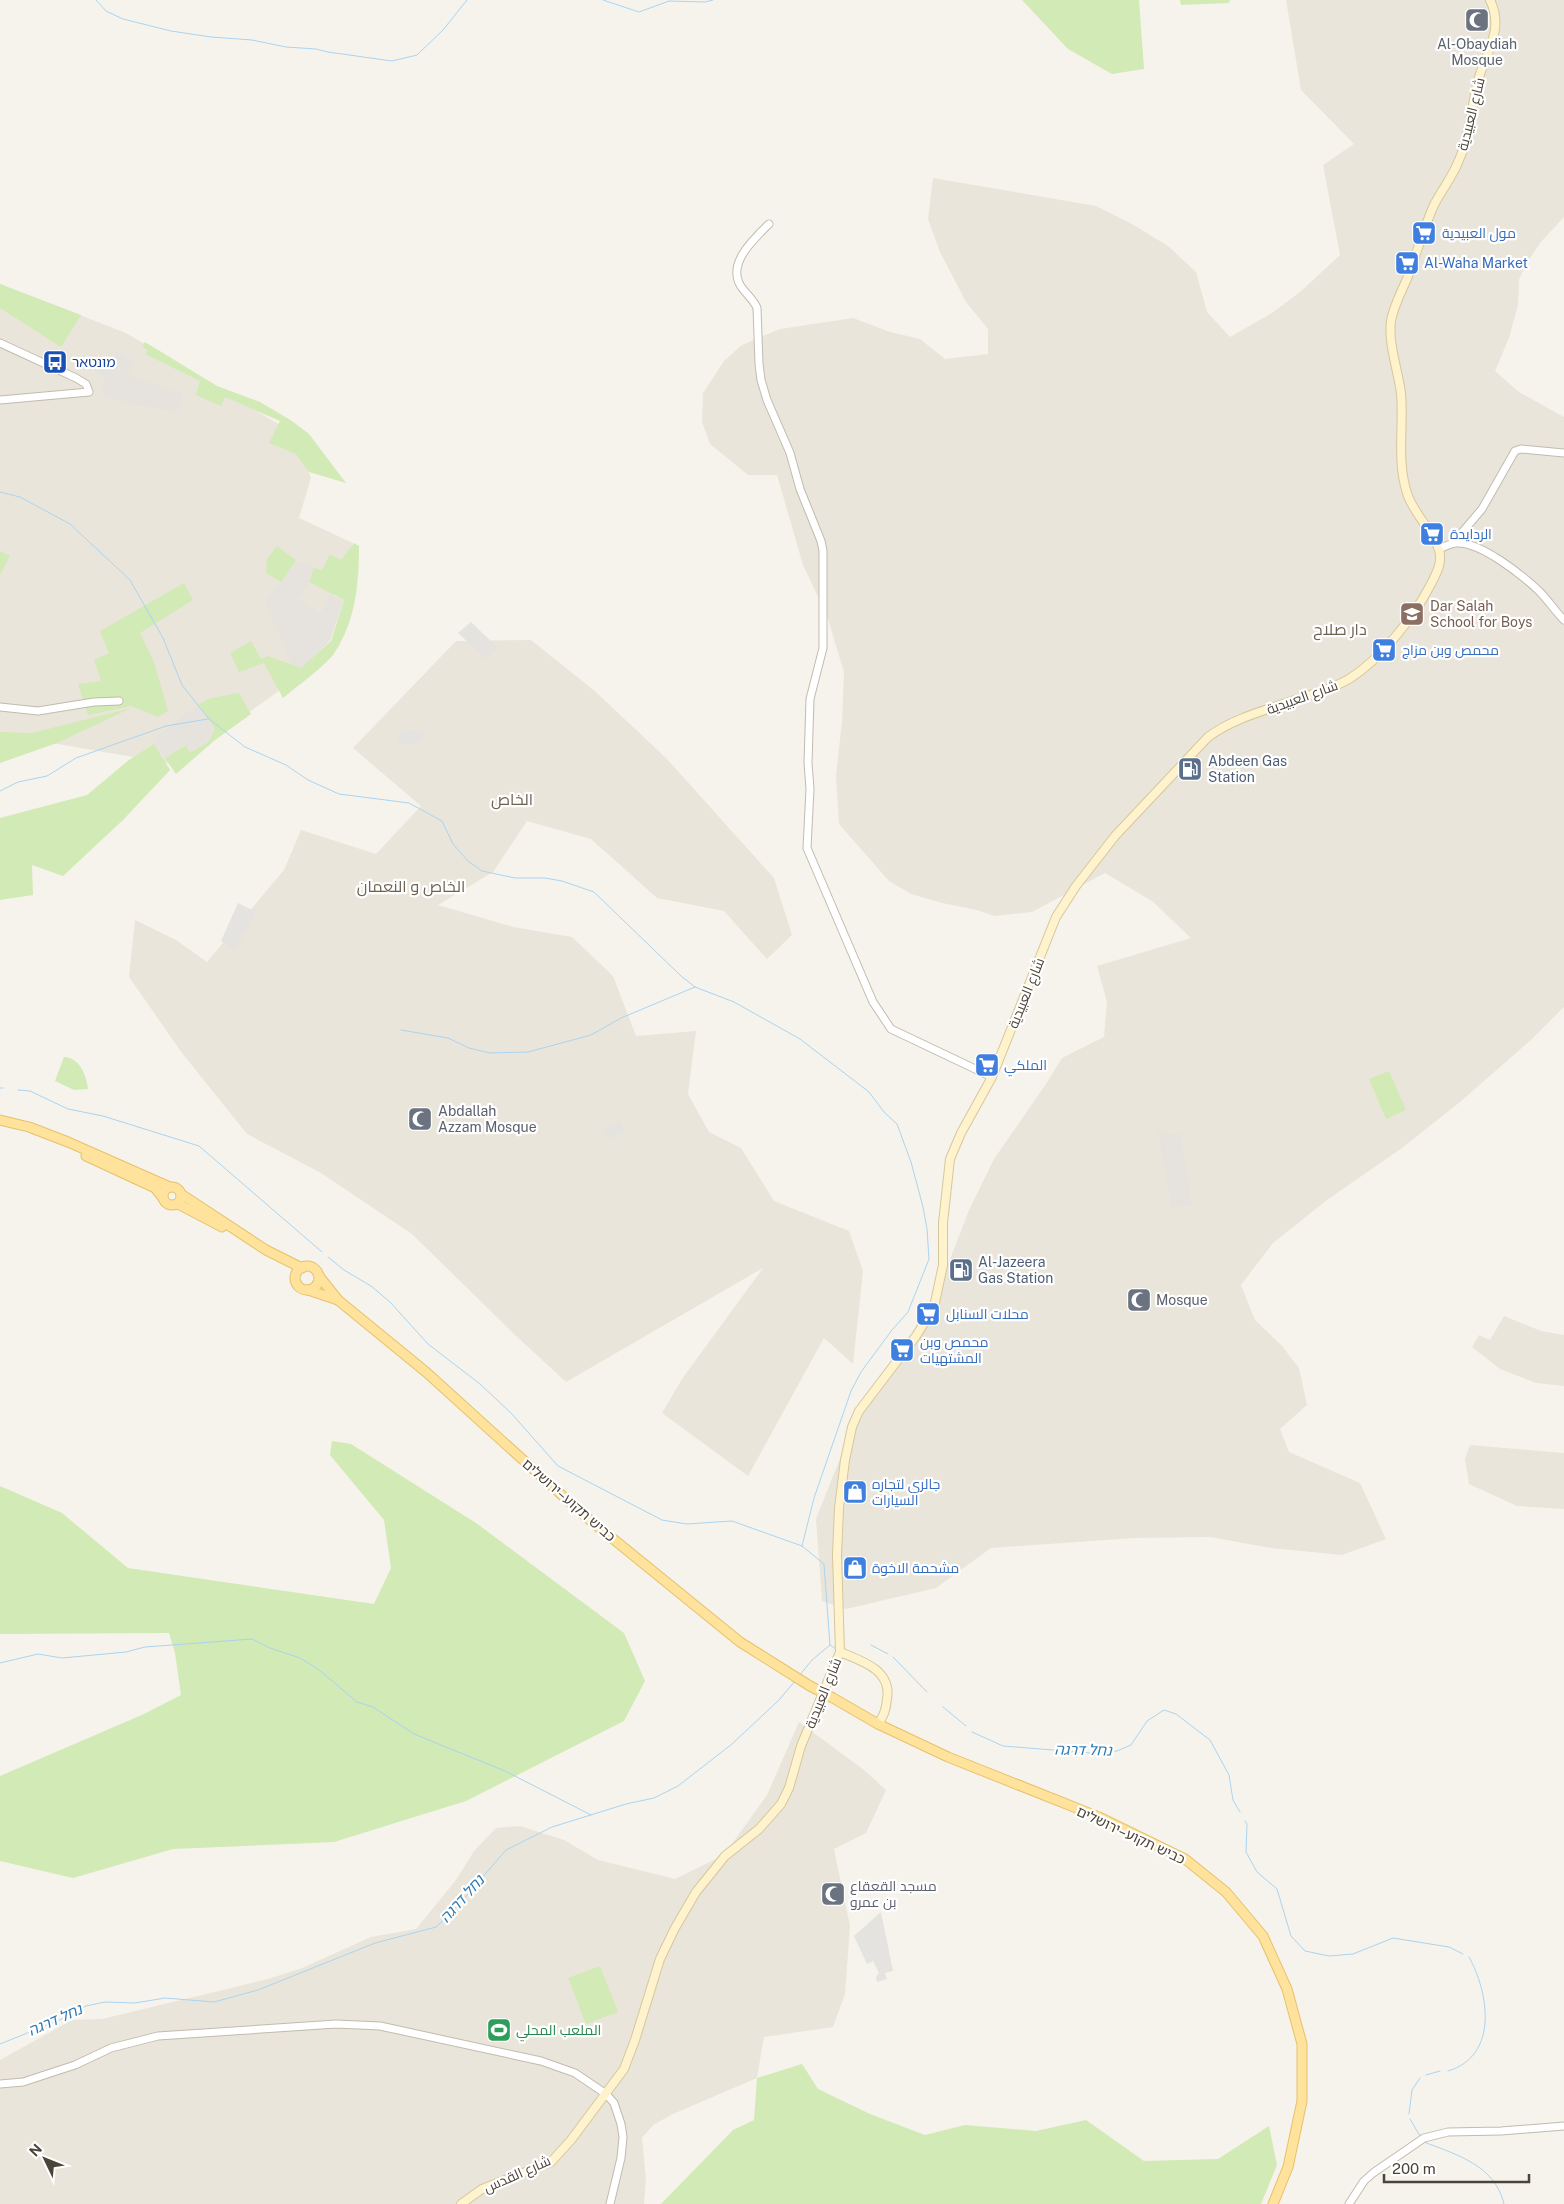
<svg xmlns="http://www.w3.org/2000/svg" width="1564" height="2204" viewBox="0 0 1564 2204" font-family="'Public Sans',Cairo,'Noto Sans Hebrew',sans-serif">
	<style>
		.residential { fill: #eae5da }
		.industrial { fill: #e6e2dd }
		.green { fill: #d2eab5 }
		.parking { fill: #e5e3e0 }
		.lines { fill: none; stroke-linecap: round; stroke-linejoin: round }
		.stream { stroke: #a9d4f2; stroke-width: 1 }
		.tertiary-casing { stroke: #c2bbae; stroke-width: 9 }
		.secondary-casing { stroke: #d6c79b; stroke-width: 10 }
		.primary-casing { stroke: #e6c16a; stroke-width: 11 }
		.tertiary { stroke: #fff; stroke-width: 7 }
		.secondary { stroke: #fff3cd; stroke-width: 8 }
		.primary { stroke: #ffe39c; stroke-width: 9 }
		.primary-bridge-casing { stroke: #e6c16a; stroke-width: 11; stroke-linecap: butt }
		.primary-bridge { stroke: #ffe39c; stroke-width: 9 }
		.labels { text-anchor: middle; stroke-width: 4.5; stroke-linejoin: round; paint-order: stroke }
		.worship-label { font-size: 14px; fill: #5b616d; stroke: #fff; text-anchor: start }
		.street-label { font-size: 14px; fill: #4b4439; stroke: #fff }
		.shop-label { font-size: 14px; fill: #366cbe; stroke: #fff; text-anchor: start }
		.transit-label { font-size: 14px; fill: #164399; stroke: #fff; text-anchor: start }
		.education-label { font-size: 14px; fill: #785e54; stroke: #fff; text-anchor: start }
		.service-label { font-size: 14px; fill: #4e5e75; stroke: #fff; text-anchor: start }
		.leisure-label { font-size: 14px; fill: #27864d; stroke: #fff; text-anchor: start }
		.water-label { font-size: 15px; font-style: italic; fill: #2e7ab2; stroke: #fff }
		.quarter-label { font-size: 16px; fill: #6e6250; stroke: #fff }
	</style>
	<rect width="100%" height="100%" fill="#f6f3ec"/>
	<g class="residential">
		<polygon points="1286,0 1564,0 1564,217 1540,243 1525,266 1519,280 1518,305 1509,338 1495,371 1519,392 1564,417 1564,1007 1532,1039 1460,1102 1402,1148 1327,1200 1273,1243 1241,1285 1255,1320 1282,1346 1299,1368 1307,1405 1280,1429 1289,1452 1360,1483 1386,1539 1342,1555 1271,1548 1210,1537 1134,1538 991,1548 936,1588 846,1609 822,1601 816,1519 859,1411 928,1317 969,1210 994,1159 1046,1084 1062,1058 1104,1037 1107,1002 1097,966 1191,938 1152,901 1105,873 1032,912 994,916 977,910 942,903 911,894 889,881 839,824 836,776 842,721 844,672 827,616 803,565 777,475 748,475 710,444 702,422 703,393 724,361 742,345 780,329 853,318 890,332 920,339 945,359 988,354 988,329 966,302 940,252 928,219 933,178 1096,206 1132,224 1168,246 1196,272 1207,312 1230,337 1272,313 1300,292 1340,255 1323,165 1354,144 1301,90"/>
		<polygon points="0,284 126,333 295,434 311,478 299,518 353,543 307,671 228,727 179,765 0,734"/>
		<polygon points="531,640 596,692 667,759 774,878 792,935 767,959 724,911 657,898 591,839 527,821 493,872 438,905 513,927 572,937 613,976 636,1036 696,1031 688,1094 709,1132 741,1148 774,1201 849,1231 863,1271 853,1364 824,1338 748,1476 662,1413 682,1379 763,1268 566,1382 514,1334 412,1234 321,1173 247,1134 182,1053 129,977 135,920 176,940 207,962 284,870 301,830 376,854 421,806 353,748 456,641"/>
		<polygon points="1504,1316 1541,1331 1564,1335 1564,1386 1536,1383 1500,1369 1472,1347 1479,1335 1490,1340"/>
		<polygon points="1470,1445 1564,1453 1564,1509 1517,1506 1469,1484 1465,1459"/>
		<polygon points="799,1722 864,1770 886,1790 866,1833 834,1849 850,1926 845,1994 833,2027 764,2037 757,2078 673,2114 653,2125 642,2138 646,2179 644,2204 0,2204 0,2060 72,2020 102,2019 268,1979 302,1968 371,1937 416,1929 456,1880 474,1851 496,1828 520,1826 564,1840 598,1860 675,1879 724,1855 767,1795"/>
	</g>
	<g class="industrial">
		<polygon points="117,350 134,362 127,375 183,394 176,412 121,402 101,393 105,379 93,369 101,359 110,363"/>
		<polygon points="296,561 315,567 308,584 298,599 321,613 330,594 344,600 330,641 302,668 291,664 287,651 265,603"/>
		<polygon points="199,704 214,729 207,741 191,752 185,744 165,757 152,740"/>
		<polygon points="1158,1132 1182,1135 1183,1152 1192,1205 1172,1208"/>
	</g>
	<g class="green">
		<polygon points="1022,0 1139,0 1144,69 1112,74 1068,49"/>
		<polygon points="1180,0 1230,0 1229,3 1181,5"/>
		<polygon points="0,284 81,315 61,347 0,308"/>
		<polygon points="145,342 217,386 260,402 292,421 309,434 346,483 309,472 296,454 269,443 280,421 225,397 221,406 196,395 200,381 145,354 148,351 142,346"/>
		<path d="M354,543L359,546C359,583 356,620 335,652C328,664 295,688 283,698L264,663L239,672L230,653L251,641L261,659L268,656L301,668L331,641L344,600L309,582L314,568L322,570L330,554L341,560Z"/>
		<polygon points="277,546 296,560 281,582 266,573 267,559"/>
		<polygon points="0,551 10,556 0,575"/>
		<polygon points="184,583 193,600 140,633 154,662 168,711 158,717 131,706 88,715 78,684 101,681 94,660 109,653 100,631"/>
		<polygon points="239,693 251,714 215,740 176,774 165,758 186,745 190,753 208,742 215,729 199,704 211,698"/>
		<polygon points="131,708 57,743 0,763 0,732 32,733"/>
		<polygon points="154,744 170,770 123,820 63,876 32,865 33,895 0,900 0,818 87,795 129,760"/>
		<path d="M64,1057C80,1058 86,1075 88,1089L74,1090L55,1081Z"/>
		<polygon points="1389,1071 1406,1110 1386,1119 1369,1079"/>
		<polygon points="332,1441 351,1444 476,1523 624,1633 645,1681 624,1721 466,1801 334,1842 173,1849 73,1878 0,1861 0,1776 144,1714 181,1695 175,1653 169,1633 0,1634 0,1486 62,1513 128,1568 374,1604 391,1568 384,1520 330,1455"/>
		<polygon points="600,1966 618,2012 586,2024 568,1978"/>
		<polygon points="802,2064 818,2089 870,2114 925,2135 965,2125 1036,2131 1086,2120 1144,2161 1218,2159 1269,2126 1277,2165 1261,2204 661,2204 733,2130 754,2120 757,2078"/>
	</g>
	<g class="parking">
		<polygon points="471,622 498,648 486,659 458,633"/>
		<polygon points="403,730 425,731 423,742 419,742 417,745 398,743 400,734"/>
		<polygon points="238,903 256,912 235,950 221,941"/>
		<polygon points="621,1121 625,1132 608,1140 603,1129"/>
		<polygon points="881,1912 893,1971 885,1973 887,1979 877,1982 876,1977 879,1973 873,1961 867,1964 854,1936"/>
	</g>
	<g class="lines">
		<g class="stream">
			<polyline points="96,0 106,11 123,19 171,31 211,37 252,40 286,47 316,49 328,52 392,61 417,55 443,30 467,0"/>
			<polyline points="603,0 639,12 669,1 705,2 713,0"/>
			<polyline points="0,492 20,497 70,524 130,580 163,638 182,685 209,719 245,747 286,765 308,780 339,794 409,803 442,821 453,844 468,861 482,871 515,878 545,878 562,881 594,892 681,976 695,987 734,1002 800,1039 869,1092 884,1112 897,1124 911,1162 923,1207 927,1229 929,1259 908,1312 892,1330 861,1372 851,1391 814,1498 802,1546"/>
			<polyline points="0,791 18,782 47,776 76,758 166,726 208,719"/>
			<polyline points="401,1030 448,1038 469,1048 490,1053 528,1052 591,1035 621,1018 695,987"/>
			<polyline points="0,1088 3,1088"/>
			<polyline points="18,1090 30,1091 68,1109 103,1116 199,1146 322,1252"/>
			<polyline points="328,1257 344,1270 371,1286 390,1302 428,1344 480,1384 511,1413 558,1466 662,1520 687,1524 732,1521 802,1546 824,1564 830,1645"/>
			<polyline points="871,1645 888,1654"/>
			<polyline points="893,1657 927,1692"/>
			<polyline points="0,1663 38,1654 62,1658 126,1652 145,1647 252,1639 270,1648 300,1658 318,1669 357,1702 373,1707 414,1734 505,1771 591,1815"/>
			<polyline points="799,1676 812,1660 830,1645 836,1649"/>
			<polyline points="943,1707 966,1726"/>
			<polyline points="972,1732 1003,1746 1091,1753 1117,1751 1131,1745 1147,1721 1164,1710 1176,1714 1210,1740 1229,1775 1233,1800 1240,1812"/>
			<polyline points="1245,1821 1247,1824 1246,1852 1257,1872 1277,1889 1291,1936 1305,1951 1329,1956 1353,1954 1393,1938 1449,1947 1463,1954"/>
			<polyline points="0,2044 62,2019 86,2006 105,2002 135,2003 165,1998 214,2002 258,1990 375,1943 436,1927 455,1909 506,1850 552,1827 626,1804 654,1798 678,1786 732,1744 779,1700 795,1681"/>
			<path d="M1448,2071C1499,2056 1489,1993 1469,1957"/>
			<polyline points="1426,2075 1440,2071"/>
			<polyline points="1409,2114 1412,2090 1420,2078"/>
			<polyline points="1410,2119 1420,2136"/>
			<path d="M1424,2142C1457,2155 1495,2165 1504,2204"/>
		</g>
		<defs>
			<g id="tertiary">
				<path d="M769,224C755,238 729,261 739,283C744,293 753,298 757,308L759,364L761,380L767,400L790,453L800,489L821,541L823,551V648L810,699L808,763L810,789L807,848L873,1002L891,1029L992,1077"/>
				<polyline points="0,343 76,378 86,384 89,392 0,400"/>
				<polyline points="1454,542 1482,509 1515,451 1521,449 1564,453"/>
				<path d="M1439,549C1444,547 1451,543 1457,543C1481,542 1522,575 1539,591C1548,600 1555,611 1564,620"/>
				<polyline points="0,707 38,711 94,702 119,701"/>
				<polyline points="0,2084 23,2082 75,2065 111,2048 158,2036 336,2024 380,2026 541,2061 575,2073 606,2094 614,2103 621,2124 623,2137 621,2158 610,2204"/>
				<polyline points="1349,2204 1364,2181 1373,2173 1424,2138 1448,2132 1501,2131 1564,2126"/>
			</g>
			<g id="secondary">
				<path d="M840,1652C862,1661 892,1670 887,1699C886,1710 884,1715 878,1724"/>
				<path d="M461,2204L482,2189L551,2162L571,2140L624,2069L635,2040L660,1959L675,1928L696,1892L725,1856L759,1829L781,1804L789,1788L801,1746L840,1652L837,1555L839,1508L845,1460L852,1427L859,1411L916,1336L934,1307L943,1265V1223L950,1159L961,1133L992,1077L1056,917L1076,886L1115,836L1208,737C1231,720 1259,712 1286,703C1307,696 1330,690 1349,679C1381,659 1414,617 1431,584C1436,574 1443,562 1439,550C1433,531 1415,515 1408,496C1396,463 1404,426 1401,393C1398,370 1388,344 1391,321C1394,303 1404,288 1410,271C1418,249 1425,224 1435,203C1443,188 1453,176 1459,160C1470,135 1471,108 1478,81C1485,53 1505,30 1490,0"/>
			</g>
			<g id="primary">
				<polyline points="0,1120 29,1127 68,1142 170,1187"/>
				<polyline points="86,1156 155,1188 163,1198"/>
				<circle cx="172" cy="1196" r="9"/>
				<polyline points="181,1194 266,1250 302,1268"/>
				<polyline points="178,1204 222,1227"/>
				<circle cx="307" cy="1278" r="12"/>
				<polyline points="319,1276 338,1300 426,1372 585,1516 740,1642 810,1686"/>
				<polyline points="308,1290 338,1300"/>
				<polyline points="833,1698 878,1724 948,1757 1099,1817 1185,1859 1226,1892 1263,1936 1287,1989 1302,2044 1302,2101 1288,2167 1273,2204"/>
			</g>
		</defs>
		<use href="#tertiary" class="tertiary-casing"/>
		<use href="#secondary" class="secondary-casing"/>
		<use href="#primary" class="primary-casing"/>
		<use href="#tertiary" class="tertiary"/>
		<use href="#secondary" class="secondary"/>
		<use href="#primary" class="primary"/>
		<defs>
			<polyline id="primary-bridge" points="810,1686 833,1698"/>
		</defs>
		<use href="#primary-bridge" class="primary-bridge-casing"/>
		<use href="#primary-bridge" class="primary-bridge"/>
	</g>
	<defs>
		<symbol id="mosque-square" viewBox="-11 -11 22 22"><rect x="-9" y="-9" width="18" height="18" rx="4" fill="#6b7280" stroke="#fff"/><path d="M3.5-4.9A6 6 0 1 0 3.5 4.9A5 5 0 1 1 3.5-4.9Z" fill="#fff"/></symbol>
		<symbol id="supermarket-square" viewBox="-11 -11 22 22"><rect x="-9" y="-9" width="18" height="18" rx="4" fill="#3f7fe0" stroke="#fff"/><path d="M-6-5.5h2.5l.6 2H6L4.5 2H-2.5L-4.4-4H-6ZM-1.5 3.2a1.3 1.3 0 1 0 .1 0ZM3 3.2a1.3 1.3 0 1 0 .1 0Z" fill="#fff"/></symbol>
		<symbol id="bus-square" viewBox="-11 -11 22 22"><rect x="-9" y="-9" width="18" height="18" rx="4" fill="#1a4fb4" stroke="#fff"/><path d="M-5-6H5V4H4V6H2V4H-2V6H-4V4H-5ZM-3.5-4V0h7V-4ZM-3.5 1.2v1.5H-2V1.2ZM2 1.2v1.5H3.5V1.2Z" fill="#fff"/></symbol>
		<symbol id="school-square" viewBox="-11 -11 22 22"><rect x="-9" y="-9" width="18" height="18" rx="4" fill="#8d6e63" stroke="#fff"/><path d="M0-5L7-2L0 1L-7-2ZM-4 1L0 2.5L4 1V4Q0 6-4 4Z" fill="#fff"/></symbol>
		<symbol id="fuel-square" viewBox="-11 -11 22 22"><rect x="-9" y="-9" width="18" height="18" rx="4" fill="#5c6f8a" stroke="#fff"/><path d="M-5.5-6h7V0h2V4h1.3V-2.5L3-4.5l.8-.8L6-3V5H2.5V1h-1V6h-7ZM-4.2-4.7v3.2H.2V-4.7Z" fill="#fff"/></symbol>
		<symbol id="shop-square" viewBox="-11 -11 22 22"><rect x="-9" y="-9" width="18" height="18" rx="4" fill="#3f7fe0" stroke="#fff"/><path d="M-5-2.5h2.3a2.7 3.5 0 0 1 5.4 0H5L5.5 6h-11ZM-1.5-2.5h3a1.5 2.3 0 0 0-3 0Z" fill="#fff"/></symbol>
		<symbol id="stadium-square" viewBox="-11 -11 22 22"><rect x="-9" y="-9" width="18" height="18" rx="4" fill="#2e9e5b" stroke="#fff"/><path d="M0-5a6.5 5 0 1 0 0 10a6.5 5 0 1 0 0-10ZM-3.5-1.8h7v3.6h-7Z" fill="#fff"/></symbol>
	</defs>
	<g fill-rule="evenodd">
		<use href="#mosque-square" x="1463" y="6" width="28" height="28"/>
		<use href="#supermarket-square" x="1410" y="219" width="28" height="28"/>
		<use href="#supermarket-square" x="1393" y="249" width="28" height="28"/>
		<use href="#bus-square" x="41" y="348" width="28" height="28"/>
		<use href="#supermarket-square" x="1418" y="520" width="28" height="28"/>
		<use href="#school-square" x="1398" y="600" width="28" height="28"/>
		<use href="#supermarket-square" x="1370" y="636" width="28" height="28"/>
		<use href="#fuel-square" x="1176" y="755" width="28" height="28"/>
		<use href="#supermarket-square" x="973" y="1051" width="28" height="28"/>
		<use href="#mosque-square" x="406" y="1105" width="28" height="28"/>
		<use href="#fuel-square" x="947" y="1256" width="28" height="28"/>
		<use href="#mosque-square" x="1125" y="1286" width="28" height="28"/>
		<use href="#supermarket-square" x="914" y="1300" width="28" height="28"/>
		<use href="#supermarket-square" x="888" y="1336" width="28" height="28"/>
		<use href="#shop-square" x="841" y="1478" width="28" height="28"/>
		<use href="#shop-square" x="841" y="1554" width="28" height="28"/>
		<use href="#mosque-square" x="819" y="1880" width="28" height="28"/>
		<use href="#stadium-square" x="485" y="2016" width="28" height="28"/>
	</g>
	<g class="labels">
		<g class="worship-label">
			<text x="1477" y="49" text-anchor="middle">Al-Obaydiah<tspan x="1477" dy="16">Mosque</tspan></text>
			<text x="438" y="1116">Abdallah<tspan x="438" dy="16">Azzam Mosque</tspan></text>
			<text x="1156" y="1305">Mosque</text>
			<text x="850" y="1891">مسجد القعقاع<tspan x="850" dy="16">بن عمرو</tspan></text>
		</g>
		<g class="street-label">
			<text transform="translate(1471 114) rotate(-76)" y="5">شارع العبيدية</text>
			<text transform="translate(1302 697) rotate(-20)" y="5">شارع العبيدية</text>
			<text transform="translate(1026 993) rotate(-68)" y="5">شارع العبيدية</text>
			<text transform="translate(569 1500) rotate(41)" y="5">כביש תקוע–ירושלים</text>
			<text transform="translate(823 1693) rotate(-68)" y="5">شارع العبيدية</text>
			<text transform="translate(1131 1835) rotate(25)" y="5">כביש תקוע–ירושלים</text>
			<text transform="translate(517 2174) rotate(-24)" y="5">شارع القدس</text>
		</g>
		<g class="shop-label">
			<text x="1442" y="238">مول العبيدية</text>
			<text x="1424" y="268">Al-Waha Market</text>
			<text x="1450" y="539">الردايدة</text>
			<text x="1402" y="655">محمص وبن مزاج</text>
			<text x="1004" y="1070">الملكي</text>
			<text x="946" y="1319">محلات السنابل</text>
			<text x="920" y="1347">محمص وبن<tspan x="920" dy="16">المشتهيات</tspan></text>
			<text x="872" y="1489">جالري لتجاره<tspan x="872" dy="16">السيارات</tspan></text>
			<text x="872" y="1573">مشحمة الاخوة</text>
		</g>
		<g class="transit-label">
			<text x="72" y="367">מונטאר</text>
		</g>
		<g class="education-label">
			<text x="1430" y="611">Dar Salah<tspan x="1430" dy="16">School for Boys</tspan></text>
		</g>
		<g class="service-label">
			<text x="1208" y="766">Abdeen Gas<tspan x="1208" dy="16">Station</tspan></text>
			<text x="978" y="1267">Al-Jazeera<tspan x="978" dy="16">Gas Station</tspan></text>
		</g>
		<g class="leisure-label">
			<text x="516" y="2035">الملعب المحلي</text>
		</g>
		<g class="water-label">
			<text transform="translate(1083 1750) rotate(1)" y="5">נחל דרגה</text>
			<text transform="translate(462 1899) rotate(-48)" y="5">נחל דרגה</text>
			<text transform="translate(55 2020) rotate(-24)" y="5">נחל דרגה</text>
		</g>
		<g class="quarter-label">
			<text x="1340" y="635">دار صلاح</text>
			<text x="512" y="805">الخاص</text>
			<text x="411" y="892">الخاص و النعمان</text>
		</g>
	</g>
	<g transform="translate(45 2159) rotate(313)" stroke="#ffffff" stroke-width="4" paint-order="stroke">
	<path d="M0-4L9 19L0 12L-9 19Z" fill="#4b4439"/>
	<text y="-8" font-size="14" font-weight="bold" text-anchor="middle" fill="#4b4439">N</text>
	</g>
	<path d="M1384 2174v8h145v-8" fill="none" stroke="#4b4439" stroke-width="2.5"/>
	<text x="1392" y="2174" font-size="15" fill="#4b4439" stroke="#ffffff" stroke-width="4" paint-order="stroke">200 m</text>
</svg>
